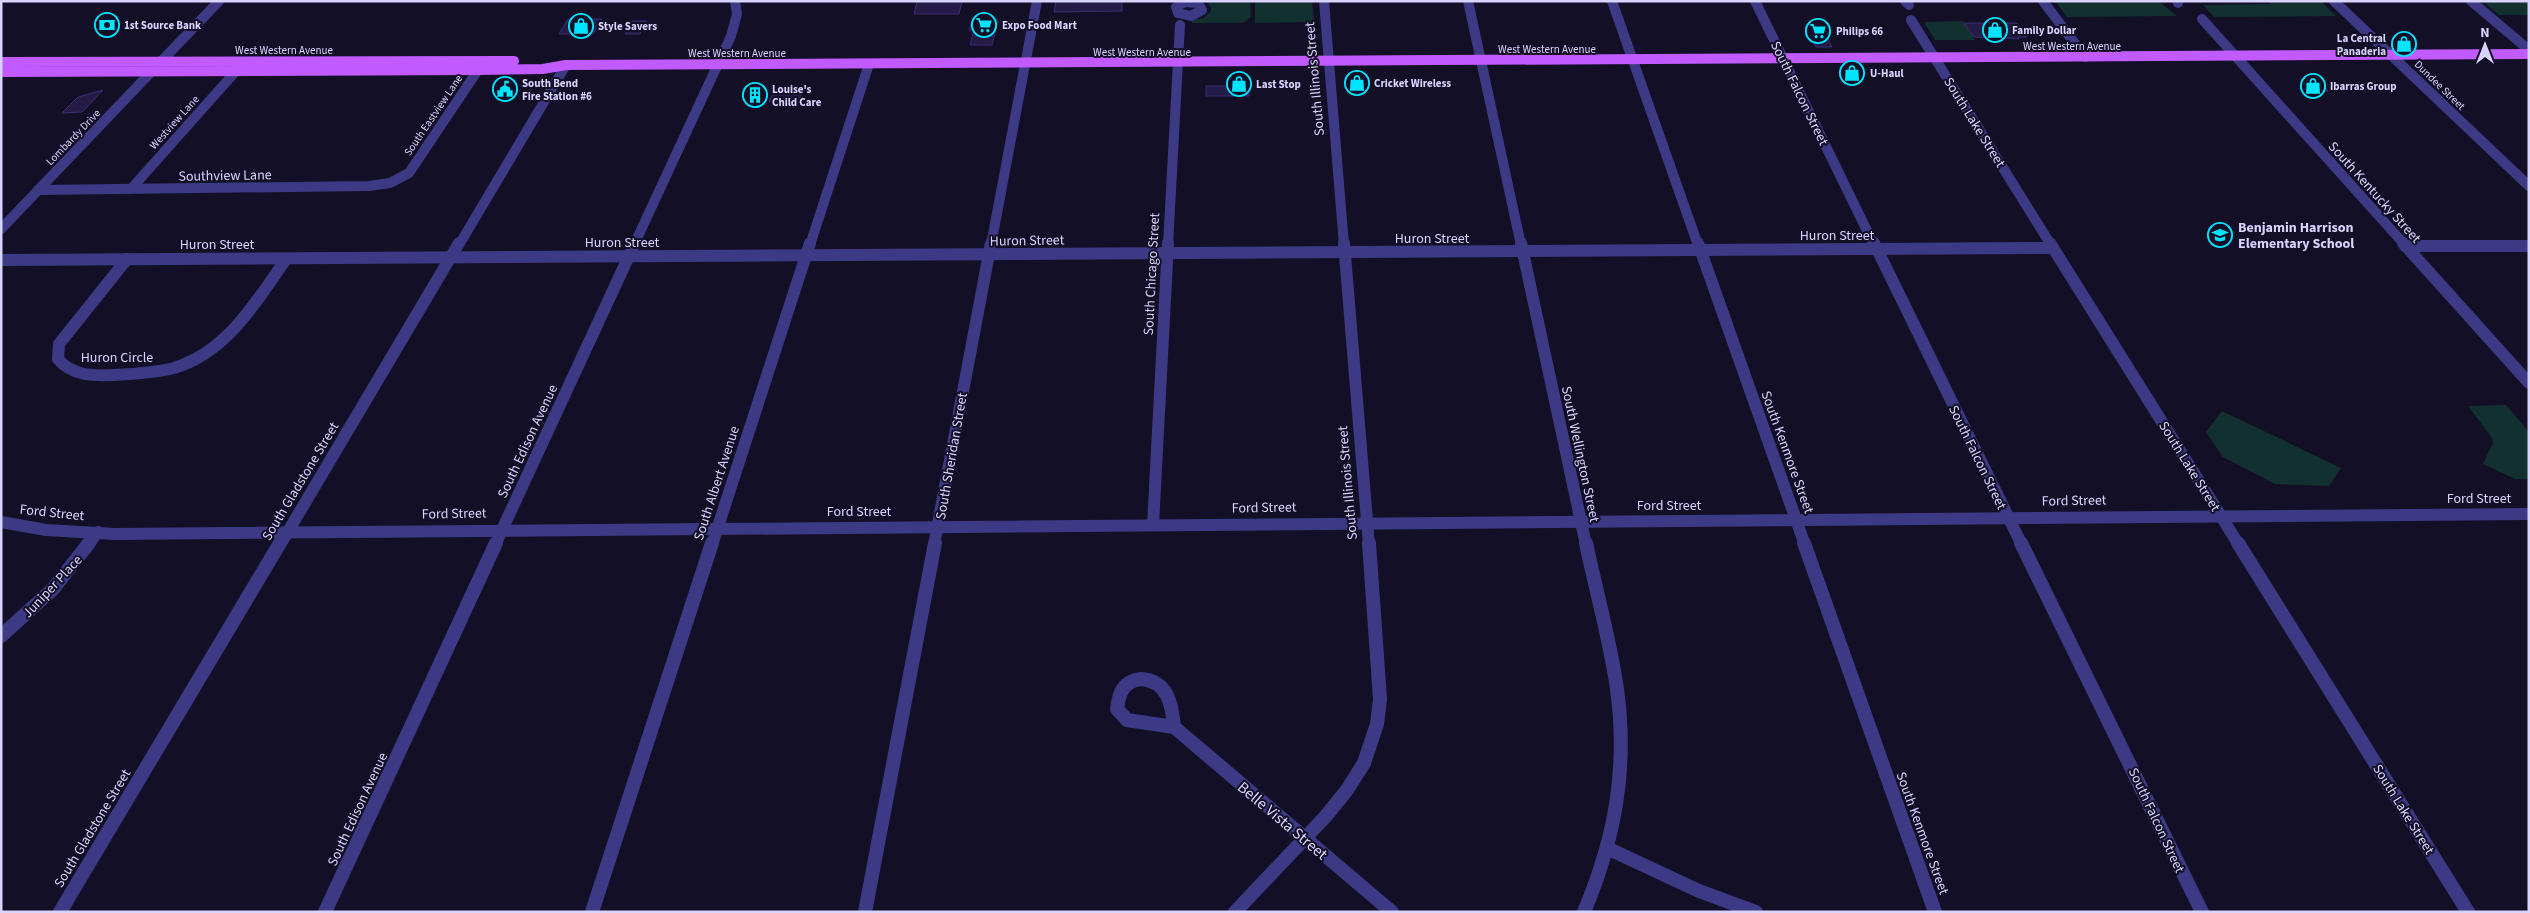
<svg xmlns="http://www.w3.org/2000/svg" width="2530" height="913" viewBox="0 0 2530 913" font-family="'Source Sans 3',sans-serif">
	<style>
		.green { fill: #12302f }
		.building { fill: #241b47; stroke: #3b2d73 }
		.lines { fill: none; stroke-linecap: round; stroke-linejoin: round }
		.minor-far2 { stroke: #3d3a85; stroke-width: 10 }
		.minor-far1 { stroke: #3d3a85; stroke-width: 12 }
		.minor { stroke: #3d3a85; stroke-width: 14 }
		.major { stroke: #c25bff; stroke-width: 10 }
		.labels { text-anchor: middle; stroke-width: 4; stroke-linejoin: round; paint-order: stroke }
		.far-poi-label { font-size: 11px; font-weight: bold; fill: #d9d4ff; stroke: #130f26; text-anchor: start }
		.far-street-label { font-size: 11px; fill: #d9d4ff; stroke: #130f26 }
		.street-label { font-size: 14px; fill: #d9d4ff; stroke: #130f26 }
		.poi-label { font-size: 14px; font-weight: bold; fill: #d9d4ff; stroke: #130f26; text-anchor: start }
		.near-street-label { font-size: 16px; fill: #d9d4ff; stroke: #130f26 }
	</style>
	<rect width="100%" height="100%" fill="#130f26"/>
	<g class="green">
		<polygon points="1206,1 1250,1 1251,17 1242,23 1192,23 1192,20 1204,18 1211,11 1211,7"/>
		<polygon points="1255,1 1312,1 1314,22 1255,23"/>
		<polygon points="2055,1 2158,1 2177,16 2067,17"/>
		<polygon points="2268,1 2321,1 2336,16 2214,17 2203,5 2271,4"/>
		<polygon points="2482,1 2529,1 2529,15 2499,15"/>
		<polygon points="1963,21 1975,40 1935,40 1924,22"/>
		<polygon points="2506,405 2529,432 2529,479 2515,479 2483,464 2493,443 2492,438 2468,406"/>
		<polygon points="2222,411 2341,468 2329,486 2275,484 2223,457 2206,432"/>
	</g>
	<g class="building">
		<polygon points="917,1 962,1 959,14 914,14"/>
		<polygon points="1056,1 1122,1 1122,11 1054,12"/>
		<polygon points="568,19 602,19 593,34 559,34"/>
		<polygon points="972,20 998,20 992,45 970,45 974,30 969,30"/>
		<polygon points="632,21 647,21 640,34 625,34"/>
		<polygon points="1964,23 2017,23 2027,37 2018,37 2019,39 1974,37"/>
		<polygon points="1805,27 1822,27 1832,47 1816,47"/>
		<polygon points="2304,80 2318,80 2328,91 2314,91"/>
		<polygon points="1249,81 1249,96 1206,96 1206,86 1229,86 1229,82"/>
		<polygon points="775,89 803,89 798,102 769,102"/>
		<polygon points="103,90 82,112 62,113 78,97"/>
	</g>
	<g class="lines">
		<g class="minor-far2">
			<polyline points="1324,1 1344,245"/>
			<polyline points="1468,1 1521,245"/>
			<polyline points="1612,1 1698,245"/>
			<polyline points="1755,1 1874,245"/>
			<polyline points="1905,1 1909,5"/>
			<polyline points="2043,1 2085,57"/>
			<polyline points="2178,1 2178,3"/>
			<polyline points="2334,1 2529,186"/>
			<polyline points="2471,1 2529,50"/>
			<polygon points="1185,2 1198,3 1202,10 1191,16 1178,13 1176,7"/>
			<polyline points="2202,19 2405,245"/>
			<polyline points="1911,20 2051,245"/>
			<polyline points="131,189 236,71"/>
			<polyline points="38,190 369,186 390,183 409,173 478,70"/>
			<polyline points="1,229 219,1"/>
			<polyline points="459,245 566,65"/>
			<polyline points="634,245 731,36 737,14 735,1"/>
			<polyline points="810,245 869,64"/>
			<polyline points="991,245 1037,1"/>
			<polyline points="1168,245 1180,25"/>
		</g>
		<g class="minor-far1">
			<polyline points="1344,243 1369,545"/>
			<polyline points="1521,243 1586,545"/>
			<polyline points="1698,243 1805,545"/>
			<polyline points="1874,243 2022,545"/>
			<polyline points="2050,243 2239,545"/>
			<polyline points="2403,243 2529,383"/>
			<polyline points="2405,246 2529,246"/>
			<path d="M127,259L59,344L58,359C72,376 93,376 114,375C134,374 154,373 174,368C227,352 256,302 286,259"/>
			<polyline points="1,260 2053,248"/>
			<polyline points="1,522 46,530 115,534 2529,514"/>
			<polyline points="1153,525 1168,243"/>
			<polyline points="88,545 98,532"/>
			<polyline points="280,545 459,243"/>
			<polyline points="495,545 635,243"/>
			<polyline points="712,545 810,243"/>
			<polyline points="934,545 991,243"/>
		</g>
		<g class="minor">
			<polyline points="1804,543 1935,912"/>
			<polyline points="2021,543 2202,912"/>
			<polyline points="2238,543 2468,912"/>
			<polyline points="1,636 53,589 89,543"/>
			<path d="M1141,679C1168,681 1172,704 1174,727L1127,720L1117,709C1119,693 1123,681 1141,679Z"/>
			<polyline points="1174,727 1392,912"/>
			<polyline points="1609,849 1699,891 1756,912"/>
			<polyline points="60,912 280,543"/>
			<polyline points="325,912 496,543"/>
			<polyline points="592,912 712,543"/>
			<polyline points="865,912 935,543"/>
			<polyline points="1235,912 1325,817 1347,790 1364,763 1377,724 1380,699 1369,543"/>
			<path d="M1584,912C1615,838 1628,769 1617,689C1610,640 1596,591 1586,543"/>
		</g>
		<g class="major">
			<polyline points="1,62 514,61"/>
			<polyline points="1,72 478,70 543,69 566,65 2529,54"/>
		</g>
	</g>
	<defs>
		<symbol id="bank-ring" viewBox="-11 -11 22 22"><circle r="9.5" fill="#130f26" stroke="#00e5ff" stroke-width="1.5"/><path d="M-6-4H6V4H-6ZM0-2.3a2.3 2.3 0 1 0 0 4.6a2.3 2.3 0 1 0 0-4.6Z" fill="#00e5ff"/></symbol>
		<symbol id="supermarket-ring" viewBox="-11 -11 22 22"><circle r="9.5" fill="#130f26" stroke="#00e5ff" stroke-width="1.5"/><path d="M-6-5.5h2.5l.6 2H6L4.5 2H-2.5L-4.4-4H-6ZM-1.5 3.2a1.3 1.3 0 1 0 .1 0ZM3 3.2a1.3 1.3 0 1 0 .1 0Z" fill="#00e5ff"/></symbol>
		<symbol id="shop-ring" viewBox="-11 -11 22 22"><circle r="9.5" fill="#130f26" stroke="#00e5ff" stroke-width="1.5"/><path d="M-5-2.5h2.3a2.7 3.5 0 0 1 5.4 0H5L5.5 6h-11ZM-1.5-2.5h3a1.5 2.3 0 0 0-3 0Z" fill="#00e5ff"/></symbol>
		<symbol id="civic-ring" viewBox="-11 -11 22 22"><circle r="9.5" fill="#130f26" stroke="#00e5ff" stroke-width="1.5"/><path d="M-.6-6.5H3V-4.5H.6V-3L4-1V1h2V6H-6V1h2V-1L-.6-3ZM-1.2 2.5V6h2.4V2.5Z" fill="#00e5ff"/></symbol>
		<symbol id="building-ring" viewBox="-11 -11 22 22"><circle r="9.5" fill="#130f26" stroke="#00e5ff" stroke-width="1.5"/><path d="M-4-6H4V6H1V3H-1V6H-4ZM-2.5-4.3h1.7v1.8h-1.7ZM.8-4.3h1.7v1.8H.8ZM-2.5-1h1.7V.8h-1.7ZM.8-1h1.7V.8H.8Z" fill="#00e5ff"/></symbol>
		<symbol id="school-ring" viewBox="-11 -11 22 22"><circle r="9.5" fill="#130f26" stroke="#00e5ff" stroke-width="1.5"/><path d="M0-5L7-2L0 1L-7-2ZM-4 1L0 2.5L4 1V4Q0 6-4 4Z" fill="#00e5ff"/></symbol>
	</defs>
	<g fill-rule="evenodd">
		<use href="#bank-ring" x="93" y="11" width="28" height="28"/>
		<use href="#supermarket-ring" x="970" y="11" width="28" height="28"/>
		<use href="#shop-ring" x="567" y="12" width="28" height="28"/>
		<use href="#shop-ring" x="1981" y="16" width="28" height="28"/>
		<use href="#supermarket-ring" x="1804" y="17" width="28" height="28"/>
		<use href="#shop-ring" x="2390" y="30" width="28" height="28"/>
		<use href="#shop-ring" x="1838" y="59" width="28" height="28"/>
		<use href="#shop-ring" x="1343" y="69" width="28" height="28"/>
		<use href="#shop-ring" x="1225" y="70" width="28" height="28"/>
		<use href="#shop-ring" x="2299" y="72" width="28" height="28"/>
		<use href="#civic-ring" x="491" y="75" width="28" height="28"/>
		<use href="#building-ring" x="741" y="81" width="28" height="28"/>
		<use href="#school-ring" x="2206" y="221" width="28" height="28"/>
	</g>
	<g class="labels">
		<g class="far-poi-label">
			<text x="124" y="29">1st Source Bank</text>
			<text x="1002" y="29">Expo Food Mart</text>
			<text x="598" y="30">Style Savers</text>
			<text x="2012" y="34">Family Dollar</text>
			<text x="1836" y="35">Philips 66</text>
			<text x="2386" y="42" text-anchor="end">La Central<tspan x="2386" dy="13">Panaderia</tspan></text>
			<text x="1870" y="77">U-Haul</text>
			<text x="522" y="87">South Bend<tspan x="522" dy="13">Fire Station #6</tspan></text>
			<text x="1374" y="87">Cricket Wireless</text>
			<text x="1256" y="88">Last Stop</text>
			<text x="2330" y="90">Ibarras Group</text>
			<text x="772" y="93">Louise's<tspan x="772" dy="13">Child Care</tspan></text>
		</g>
		<g class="far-street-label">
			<text x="2072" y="50">West Western Avenue</text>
			<text x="1547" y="53">West Western Avenue</text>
			<text x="284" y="54">West Western Avenue</text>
			<text x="1142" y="56">West Western Avenue</text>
			<text x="737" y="57">West Western Avenue</text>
			<text transform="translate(2440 85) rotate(44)" y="4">Dundee Street</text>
			<text transform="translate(433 115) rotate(-56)" y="4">South Eastview Lane</text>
			<text transform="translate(174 122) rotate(-48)" y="4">Westview Lane</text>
			<text transform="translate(73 137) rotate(-46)" y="4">Lombardy Drive</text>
		</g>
		<g class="street-label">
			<text transform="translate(1314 79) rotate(-95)" y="5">South Illinois Street</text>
			<text transform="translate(1800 93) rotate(64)" y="5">South Falcon Street</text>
			<text transform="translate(1975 122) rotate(58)" y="5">South Lake Street</text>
			<text transform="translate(225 175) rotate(-1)" y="5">Southview Lane</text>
			<text transform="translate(2375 192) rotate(48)" y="5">South Kentucky Street</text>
			<text x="1837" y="240">Huron Street</text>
			<text x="1432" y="243">Huron Street</text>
			<text transform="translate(1027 240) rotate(-1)" y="5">Huron Street</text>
			<text x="622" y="247">Huron Street</text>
			<text x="217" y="249">Huron Street</text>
			<text transform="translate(1151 274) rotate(-87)" y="5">South Chicago Street</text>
			<text x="117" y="362">Huron Circle</text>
			<text transform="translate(527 441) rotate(-65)" y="5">South Edison Avenue</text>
			<text transform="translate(1788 452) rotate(70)" y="5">South Kenmore Street</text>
			<text transform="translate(1581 454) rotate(78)" y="5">South Wellington Street</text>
			<text transform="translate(951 456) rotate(-80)" y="5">South Sheridan Street</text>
			<text transform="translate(1978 457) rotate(64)" y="5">South Falcon Street</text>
			<text transform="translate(2190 466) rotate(58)" y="5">South Lake Street</text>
			<text transform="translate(300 481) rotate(-59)" y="5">South Gladstone Street</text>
			<text transform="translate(716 483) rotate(-72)" y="5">South Albert Avenue</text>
			<text transform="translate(1347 483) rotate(-95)" y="5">South Illinois Street</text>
			<text x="2479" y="503">Ford Street</text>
			<text transform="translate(2074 500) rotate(-1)" y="5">Ford Street</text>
			<text x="1669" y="510">Ford Street</text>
			<text transform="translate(1264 507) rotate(-1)" y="5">Ford Street</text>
			<text x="859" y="516">Ford Street</text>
			<text transform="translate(52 512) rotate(6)" y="5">Ford Street</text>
			<text transform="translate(454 513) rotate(-1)" y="5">Ford Street</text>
			<text transform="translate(52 586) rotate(-47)" y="5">Juniper Place</text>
			<text transform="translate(357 809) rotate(-65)" y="5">South Edison Avenue</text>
			<text transform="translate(2404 809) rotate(58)" y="5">South Lake Street</text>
			<text transform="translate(2157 820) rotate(65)" y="5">South Falcon Street</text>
			<text transform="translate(92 828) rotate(-59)" y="5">South Gladstone Street</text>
			<text transform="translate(1923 833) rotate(70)" y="5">South Kenmore Street</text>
		</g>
		<g class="poi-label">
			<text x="2238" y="232">Benjamin Harrison<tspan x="2238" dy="16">Elementary School</tspan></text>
		</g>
		<g class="near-street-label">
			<text transform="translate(1283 820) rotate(40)" y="6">Belle Vista Street</text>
		</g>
	</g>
	<rect width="2530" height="913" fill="none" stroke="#d9d4ff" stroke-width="5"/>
	<g transform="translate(2485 45)" stroke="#130f26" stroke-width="4" paint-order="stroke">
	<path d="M0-4L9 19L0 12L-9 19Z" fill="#d9d4ff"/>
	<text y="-8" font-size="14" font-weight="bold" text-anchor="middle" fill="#d9d4ff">N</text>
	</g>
</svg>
